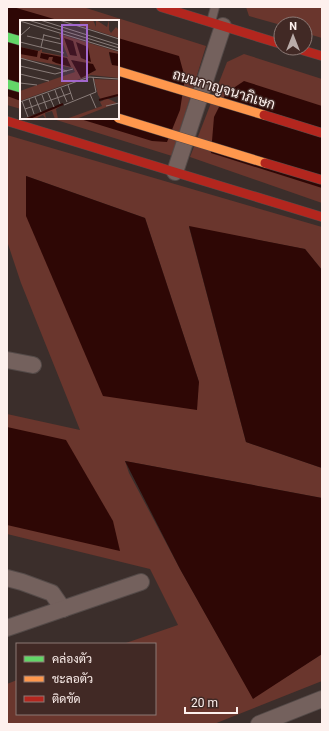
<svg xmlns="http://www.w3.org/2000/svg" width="329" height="731" viewBox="0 0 329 731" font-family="Roboto,Sarabun,sans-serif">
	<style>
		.green { fill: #6a362d; fill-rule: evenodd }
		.water { fill: #2e0705 }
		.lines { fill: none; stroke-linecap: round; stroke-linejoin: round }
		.lane-casing { stroke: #544a48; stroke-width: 10 }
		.street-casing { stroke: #544a48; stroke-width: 18 }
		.fast-casing { stroke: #544a48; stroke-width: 10 }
		.jam-casing { stroke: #544a48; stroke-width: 10 }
		.lane { stroke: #74615d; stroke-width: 8 }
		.street { stroke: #74615d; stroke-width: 16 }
		.fast { stroke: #63d668; stroke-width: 9 }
		.jam { stroke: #b3261e; stroke-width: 9 }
		.slow-bridge-casing { stroke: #544a48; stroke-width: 10; stroke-linecap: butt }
		.jam-bridge-casing { stroke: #544a48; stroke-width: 10; stroke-linecap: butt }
		.slow-bridge { stroke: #ff974d; stroke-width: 9 }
		.jam-bridge { stroke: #b3261e; stroke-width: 9 }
		.labels { text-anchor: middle; stroke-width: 3; stroke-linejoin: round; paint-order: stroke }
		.street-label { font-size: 14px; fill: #fdf0ed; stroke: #412925 }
		.inset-river { fill: none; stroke: #2e0705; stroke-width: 2 }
		.inset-road { fill: none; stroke: #897c79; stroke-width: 1 }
		.view { fill: #a267cd; fill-opacity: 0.15; stroke: #a267cd; stroke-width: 2 }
		.inset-edge { fill: none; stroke: #fdf0ed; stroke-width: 2 }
	</style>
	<rect width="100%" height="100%" fill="#3b2e2b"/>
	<g class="green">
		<polygon points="7,7 83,7 206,46 172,156 50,118 118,118 118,21 21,21 21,109 7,105"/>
		<polygon points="246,7 322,7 322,38 305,33 305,24 281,24 281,25 249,16"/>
		<polygon points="244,54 322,79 322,203 190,157 227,62"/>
		<path d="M7,135L322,227V270L305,249L189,227L246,442L322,468V498L125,461L129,473L180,569L253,698L322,654V681L214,724H7V684L17,680V714H155V644H123L178,625L150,569L7,534V414L80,430L21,283L7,241ZM26,176L145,218L199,382Z"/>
	</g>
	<g class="water">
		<polygon points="7,7 13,7 61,21 21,21 21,101 7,96"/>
		<polygon points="118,38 179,56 185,78 180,110 167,142 152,141 77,118 118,118"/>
		<polygon points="244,81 322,106 322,188 211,153 214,117 226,93"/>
		<polygon points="26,176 145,218 199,382 197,410 103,396 26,216"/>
		<polygon points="189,226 305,249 322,270 322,468 246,442"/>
		<polygon points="7,427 66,440 113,521 120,551 7,525"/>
		<polygon points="125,461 322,498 322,654 253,699 180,569"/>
	</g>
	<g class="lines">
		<defs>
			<polyline id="lane" points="211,22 215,7"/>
			<g id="street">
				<polyline points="175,172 223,26"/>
				<polyline points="7,360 33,365"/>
				<polyline points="7,578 22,582 52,593 63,609"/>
				<polyline points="7,628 141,582"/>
				<polyline points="259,724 322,699"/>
			</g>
			<g id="fast">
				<polyline points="7,37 21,41"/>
				<polyline points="7,84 21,88"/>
			</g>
			<g id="jam">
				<polyline points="161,7 281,44"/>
				<polyline points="295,48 322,56"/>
				<polyline points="7,121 322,217"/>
			</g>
		</defs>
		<use href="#lane" class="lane-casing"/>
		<use href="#street" class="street-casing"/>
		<use href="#fast" class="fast-casing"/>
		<use href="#jam" class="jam-casing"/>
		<use href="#lane" class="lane"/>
		<use href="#street" class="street"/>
		<use href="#fast" class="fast"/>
		<use href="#jam" class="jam"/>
		<defs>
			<g id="slow-bridge">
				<polyline points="118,71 264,115"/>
				<polyline points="118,118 265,163"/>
			</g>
			<g id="jam-bridge">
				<polyline points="264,115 322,133"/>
				<polyline points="265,163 322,180"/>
			</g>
		</defs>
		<use href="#slow-bridge" class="slow-bridge-casing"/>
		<use href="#jam-bridge" class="jam-bridge-casing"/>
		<use href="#slow-bridge" class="slow-bridge"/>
		<use href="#jam-bridge" class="jam-bridge"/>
	</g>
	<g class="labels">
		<g class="street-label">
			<text transform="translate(224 89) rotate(17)" y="5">ถนนกาญจนาภิเษก</text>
		</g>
	</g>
	<g transform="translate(20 20)">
		<rect width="99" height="99" fill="#3b2e2b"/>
		<path d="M59,0H73L76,7V0L87,7L89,0V10L91,13L96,7L99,10V18L61,6ZM39,14L99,32V34L89,33L91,43L99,46V58L71,55L0,81V71L55,52L53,48L0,38V27L19,31L22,29V32L48,37ZM52,40L76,50L61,58ZM74,59L99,60V76L87,78L97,83L56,99H46L82,86L80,82L84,80H81L78,75ZM44,84L36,89L38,99H35L32,91L25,93L26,99L23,95L15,99H3Z" fill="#6a362d" fill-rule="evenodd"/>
		<path d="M44,18L53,21L57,36L50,35ZM56,22L68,27L71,42L61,38ZM0,27L18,31L17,37L0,34ZM89,32L99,34V46L92,45ZM21,33L47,38L51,47L36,43L32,41L33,37H29L28,40L20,38ZM51,40L73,44L76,50L61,58Z" fill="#2e0705"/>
		<path class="inset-river" d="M79,80L98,75M7,99L43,84"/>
		<path class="inset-road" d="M8,0L99,28M20,0L99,25M39,0L99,19M0,1L99,31M24,15L40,19M0,16L10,7M7,16L42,24M0,22L44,33M21,27L24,14M0,38L47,51M0,46L35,54L53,49M0,54L29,61M0,63L17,65M48,65L53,80M41,68L47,82M35,70L40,84M28,73L34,87M70,74L76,88M22,75L27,89M15,77L21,92M9,79L14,94M2,81L8,97M0,82L69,57L99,59M44,85L76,72L73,57M86,86L99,83M5,89L51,73"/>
		<path class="view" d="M42,5H67V61H42Z"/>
		<rect width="99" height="99" class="inset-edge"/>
	</g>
	<rect width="329" height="731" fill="none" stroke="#fdf0ed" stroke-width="16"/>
	<rect x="16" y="643" width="140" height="72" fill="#412925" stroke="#8c7975"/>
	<rect x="24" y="656" width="20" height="6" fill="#63d668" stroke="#8c7975"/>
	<text x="52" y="663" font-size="12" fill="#fdf0ed">คล่องตัว</text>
	<rect x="24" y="676" width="20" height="6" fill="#ff974d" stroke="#8c7975"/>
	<text x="52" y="683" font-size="12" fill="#fdf0ed">ชะลอตัว</text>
	<rect x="24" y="696" width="20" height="6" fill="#b3261e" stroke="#8c7975"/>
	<text x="52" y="703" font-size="12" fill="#fdf0ed">ติดขัด</text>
	<g transform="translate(293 36)"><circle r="19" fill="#412925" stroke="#8c7975"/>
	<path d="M0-3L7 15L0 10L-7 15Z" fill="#b9aca9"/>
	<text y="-6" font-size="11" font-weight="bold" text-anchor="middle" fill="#fdf0ed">N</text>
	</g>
	<path d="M185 707v6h52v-6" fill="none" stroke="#fdf0ed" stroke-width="2"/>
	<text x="191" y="707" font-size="12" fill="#fdf0ed" stroke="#412925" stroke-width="3" paint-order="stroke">20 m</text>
</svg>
